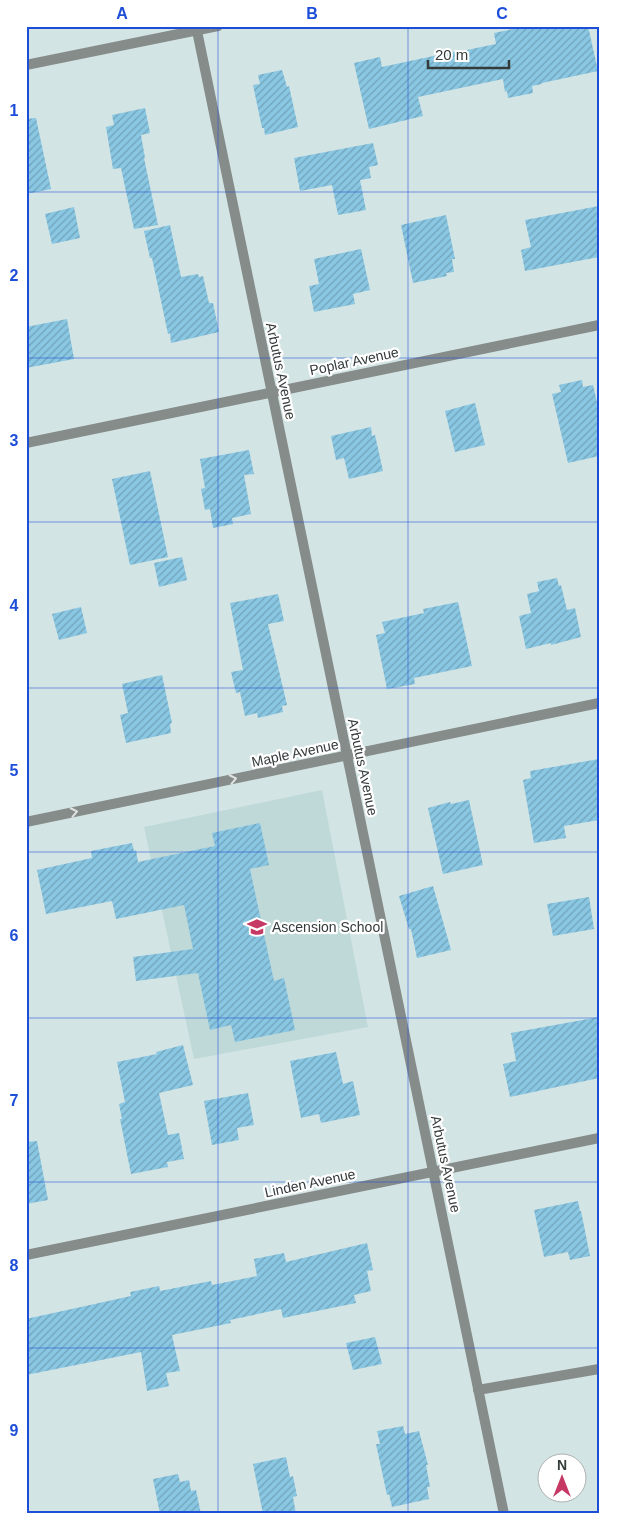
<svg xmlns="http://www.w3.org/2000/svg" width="625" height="1540" viewBox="0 0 625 1540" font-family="Helvetica,sans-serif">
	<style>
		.built { fill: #bfd9d9 }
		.building { fill: url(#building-hatch) }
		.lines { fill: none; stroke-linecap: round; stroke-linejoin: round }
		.lane { stroke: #868c89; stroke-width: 10 }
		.street { stroke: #868c89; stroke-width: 10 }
		.oneway { stroke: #e1e2e2 }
		.grid { fill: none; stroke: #1d4ed8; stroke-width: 1; stroke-opacity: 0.55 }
		.labels { text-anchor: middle; stroke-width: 4.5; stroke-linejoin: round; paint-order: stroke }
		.street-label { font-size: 14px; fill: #343b3b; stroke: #fff }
		.poi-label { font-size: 14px; fill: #343b3b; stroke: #fff; text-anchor: start }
		.neatline { fill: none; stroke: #1d4ed8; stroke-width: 2 }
		.grid-label { font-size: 16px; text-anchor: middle; font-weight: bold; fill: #1d4ed8 }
	</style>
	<defs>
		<pattern id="building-hatch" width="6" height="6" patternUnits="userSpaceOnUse" patternTransform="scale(1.25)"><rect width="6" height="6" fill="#89c7e3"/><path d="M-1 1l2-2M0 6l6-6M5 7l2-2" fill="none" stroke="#71a3b9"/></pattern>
	</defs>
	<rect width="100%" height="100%" fill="#d3e4e4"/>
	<polygon class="built" points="322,790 368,1027 194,1059 144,827"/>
	<g class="building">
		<polygon points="528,26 588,26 598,71 542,83 542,84 532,86 533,93 508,98 507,91 505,92 503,79 418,97 423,116 369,129 354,63 380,57 382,67 457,51 457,52 496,44 494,33"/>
		<polygon points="282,70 287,87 289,86 298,127 265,135 264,128 262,128 253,85 260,84 258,75"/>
		<polygon points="145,108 150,133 141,135 145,158 144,158 158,225 134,229 121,168 113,169 106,127 114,125 112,115"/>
		<polygon points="36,118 51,189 26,194 26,119"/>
		<polygon points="373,143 378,165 369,167 371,178 360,180 366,210 338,215 332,185 300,191 294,158"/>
		<polygon points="599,206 599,257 525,271 521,250 531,247 525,220"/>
		<polygon points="74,207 80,238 52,244 45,214"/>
		<polygon points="446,215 455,259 452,259 454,272 446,273 447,276 413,283 401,225"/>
		<polygon points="170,225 181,277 198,274 199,277 203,276 209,303 213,303 219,332 171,343 170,333 168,334 152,258 150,258 144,231"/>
		<polygon points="361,249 370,290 353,294 355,304 314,312 309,286 319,284 314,259"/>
		<polygon points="67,319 74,359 26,368 26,327"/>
		<polygon points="582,380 583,387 593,385 599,411 599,456 568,463 552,394 561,392 559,385"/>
		<polygon points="475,403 485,445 455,452 445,411"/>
		<polygon points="371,427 372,436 375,435 383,471 349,479 344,458 336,460 331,436"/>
		<polygon points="249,450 254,474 244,475 251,514 232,518 233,524 213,528 210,509 205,510 201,489 205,488 200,459"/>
		<polygon points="150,471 168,557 130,565 112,479"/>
		<polygon points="182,557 187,580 159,587 154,563"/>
		<polygon points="557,578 559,586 561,585 567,610 575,608 581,637 551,645 551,643 526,649 519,616 531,613 527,594 539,591 537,582"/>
		<polygon points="278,594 284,621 268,624 287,705 282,706 283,712 258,718 257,713 245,716 240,692 236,693 231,672 243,670 230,603"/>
		<polygon points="458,602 472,666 414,678 415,684 387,689 376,635 385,633 382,622 424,613 423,609"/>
		<polygon points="81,607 87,633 59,640 52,614"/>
		<polygon points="162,675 172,723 170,724 171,733 126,743 120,715 128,713 122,684"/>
		<polygon points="599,759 599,820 564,826 566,838 534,843 523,780 531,778 530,771"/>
		<polygon points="469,800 483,865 443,874 428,808 450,802 451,804"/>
		<polygon points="260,823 269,865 250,869 274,981 284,978 295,1030 235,1042 231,1025 210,1030 198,973 136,981 133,957 193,949 184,905 116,919 112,901 46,914 37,870 92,858 91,851 132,843 134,851 136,850 138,862 215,846 212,833"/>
		<polygon points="433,886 451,950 417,958 411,929 409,929 399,896"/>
		<polygon points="589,897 594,929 553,936 547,904"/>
		<polygon points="599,1017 599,1078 510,1097 503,1064 516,1061 511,1033"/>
		<polygon points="183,1045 193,1085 159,1093 168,1135 179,1133 184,1159 167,1162 168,1167 131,1174 120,1119 122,1119 119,1104 125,1102 117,1062 157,1054 156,1052"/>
		<polygon points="336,1052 343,1084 353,1081 360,1115 321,1123 319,1114 301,1118 290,1061"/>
		<polygon points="248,1093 254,1125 237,1128 239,1140 212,1145 204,1101"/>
		<polygon points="37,1141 48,1200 26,1204 26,1142"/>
		<polygon points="578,1201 580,1211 581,1211 590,1256 570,1260 568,1252 544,1257 534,1210"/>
		<polygon points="367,1243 373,1270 367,1271 371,1291 354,1295 356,1303 283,1318 281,1309 230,1320 231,1323 172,1335 180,1371 166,1373 169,1386 147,1391 141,1352 26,1375 26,1319 131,1296 130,1292 159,1286 160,1291 211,1281 212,1285 257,1276 254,1259 284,1253 286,1262"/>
		<polygon points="375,1337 382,1364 353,1370 346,1343"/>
		<polygon points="403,1426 405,1434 419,1431 428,1465 426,1465 430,1487 427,1487 429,1499 392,1507 389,1494 387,1495 376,1444 380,1444 377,1431"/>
		<polygon points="286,1457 290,1477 293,1476 297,1496 293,1497 296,1514 263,1514 253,1464"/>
		<polygon points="178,1474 180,1482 189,1480 191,1491 196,1490 201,1514 160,1514 153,1479"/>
	</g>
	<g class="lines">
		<polyline class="lane" points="478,1390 599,1369"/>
		<g class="street">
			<polyline points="196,26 504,1514"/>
			<polyline points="26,65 218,26"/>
			<polyline points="26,443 599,325"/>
			<polyline points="26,822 599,703"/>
			<polyline points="26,1255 599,1138"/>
		</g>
	</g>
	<defs><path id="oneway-chevron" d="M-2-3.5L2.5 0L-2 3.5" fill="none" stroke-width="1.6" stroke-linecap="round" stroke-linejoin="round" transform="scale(1.25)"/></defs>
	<g class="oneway">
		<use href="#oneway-chevron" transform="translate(233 779) rotate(-12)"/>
		<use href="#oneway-chevron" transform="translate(74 812) rotate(-12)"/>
	</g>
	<path class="grid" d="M218,26V1514M408,26V1514M26,192H599M26,358H599M26,522H599M26,688H599M26,852H599M26,1018H599M26,1182H599M26,1348H599"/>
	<defs>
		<symbol id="school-bare" viewBox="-9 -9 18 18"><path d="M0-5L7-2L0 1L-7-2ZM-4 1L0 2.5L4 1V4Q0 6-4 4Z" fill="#c73965" stroke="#fff" stroke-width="2.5" paint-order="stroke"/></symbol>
	</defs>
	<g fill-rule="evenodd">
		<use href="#school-bare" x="243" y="913" width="28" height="28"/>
	</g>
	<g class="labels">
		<g class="street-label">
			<text transform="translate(354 361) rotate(-12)" y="5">Poplar Avenue</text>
			<text transform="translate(281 371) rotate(78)" y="5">Arbutus Avenue</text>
			<text transform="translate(295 753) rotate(-12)" y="5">Maple Avenue</text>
			<text transform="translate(363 767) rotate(78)" y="5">Arbutus Avenue</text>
			<text transform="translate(446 1164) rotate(78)" y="5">Arbutus Avenue</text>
			<text transform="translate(310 1183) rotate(-12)" y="5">Linden Avenue</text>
		</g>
		<g class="poi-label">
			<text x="272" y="932">Ascension School</text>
		</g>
	</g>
	<rect width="625" height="1540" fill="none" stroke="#ffffff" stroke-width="55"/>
	<g transform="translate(562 1478)"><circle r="24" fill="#ffffff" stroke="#aeb1b1"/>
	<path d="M0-4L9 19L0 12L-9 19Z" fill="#c73965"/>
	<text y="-8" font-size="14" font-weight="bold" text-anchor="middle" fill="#343b3b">N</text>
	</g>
	<path d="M428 60v8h81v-8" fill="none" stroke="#343b3b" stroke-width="2.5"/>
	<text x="435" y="60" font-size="15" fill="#343b3b" stroke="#ffffff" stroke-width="4" paint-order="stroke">20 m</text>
	<rect x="28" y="28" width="570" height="1484" class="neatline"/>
	<g class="grid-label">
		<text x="122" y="19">A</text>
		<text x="312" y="19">B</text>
		<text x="502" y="19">C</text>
		<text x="14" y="116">1</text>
		<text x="14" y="281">2</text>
		<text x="14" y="446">3</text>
		<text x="14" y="611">4</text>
		<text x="14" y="776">5</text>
		<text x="14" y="941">6</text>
		<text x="14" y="1106">7</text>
		<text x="14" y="1271">8</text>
		<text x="14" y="1436">9</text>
	</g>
</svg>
